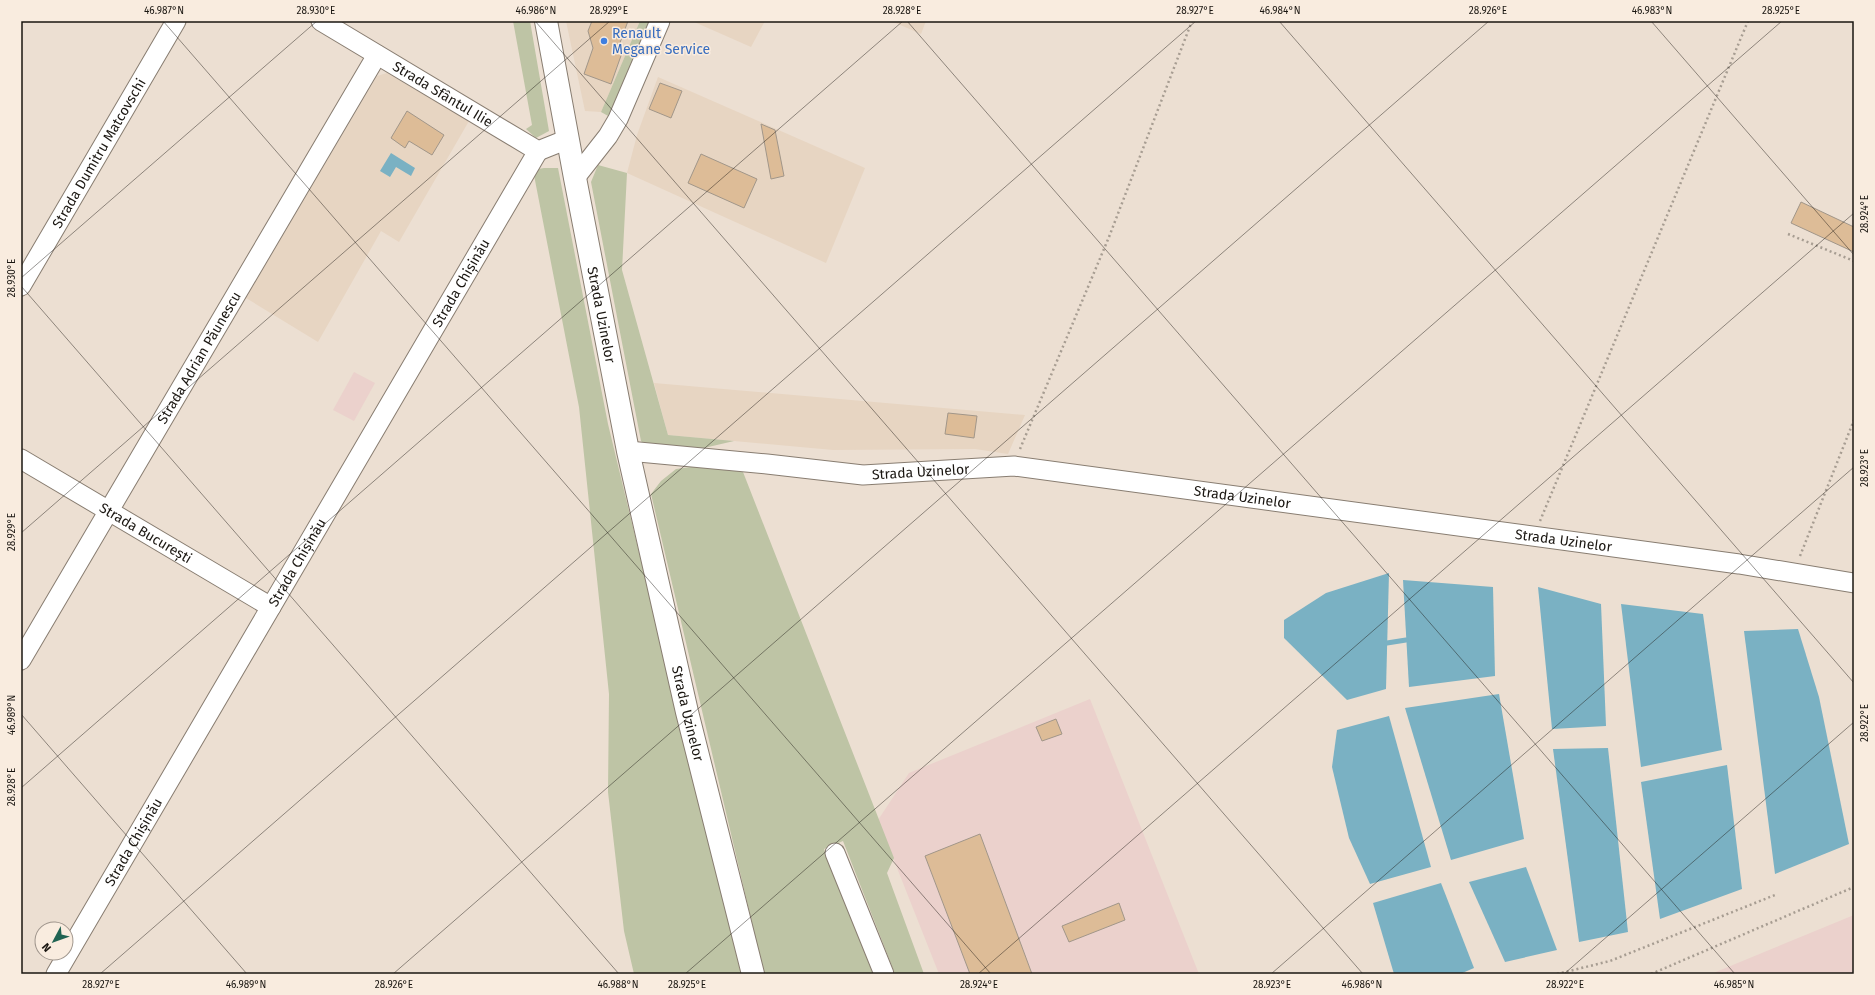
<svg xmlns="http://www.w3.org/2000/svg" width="1875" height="995" viewBox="0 0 1875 995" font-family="'Fira Sans',sans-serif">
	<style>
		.built { fill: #e7d5c2 }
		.industrial { fill: #ebd1cc }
		.green { fill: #bec4a5 }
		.water { fill: #7ab1c3 }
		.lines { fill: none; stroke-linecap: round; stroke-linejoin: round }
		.stream { stroke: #7ab1c3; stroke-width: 5 }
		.building { fill: #ddbc97; stroke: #a19689 }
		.minor-casing { stroke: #887d71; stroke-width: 21 }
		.tertiary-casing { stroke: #887d71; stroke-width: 24 }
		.path { stroke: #a79d92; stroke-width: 2.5; stroke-dasharray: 2 3; stroke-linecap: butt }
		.minor { stroke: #fff; stroke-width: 19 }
		.tertiary { stroke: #fff; stroke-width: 22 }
		.ticks { fill: none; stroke: #1a1611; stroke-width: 1; stroke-opacity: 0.45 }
		.shop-dot { fill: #3f7fe0; stroke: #f9ecdf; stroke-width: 1.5 }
		.labels { text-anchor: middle; stroke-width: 3; stroke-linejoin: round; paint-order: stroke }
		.shop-label { font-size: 14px; fill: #366cbe; stroke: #f9ecdf; text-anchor: start }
		.street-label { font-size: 14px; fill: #1a1611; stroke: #f9ecdf }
		.neatline { fill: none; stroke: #1a1611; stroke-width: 1.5 }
		.ticks-label { font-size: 10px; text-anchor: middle; fill: #1a1611 }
	</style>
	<rect width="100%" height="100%" fill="#ecdfd2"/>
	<g class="built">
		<polygon points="566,21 640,21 601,112 585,111"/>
		<polygon points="692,21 765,21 751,47"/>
		<polygon points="891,21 926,21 921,34"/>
		<polygon points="387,73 469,121 399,242 381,231 318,342 246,298 377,76"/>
		<polygon points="658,77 865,168 826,263 627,173 637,135"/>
		<polygon points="654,383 1025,415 1008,454 975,449 833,450 668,435"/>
	</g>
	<g class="industrial">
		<polygon points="354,372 375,383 354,421 333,410"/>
		<polygon points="1090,699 1199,974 939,974 878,820 909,773"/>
		<polygon points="1854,915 1854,974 1711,974"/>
	</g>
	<g class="green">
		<polygon points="513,21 530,21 549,131 536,138 526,129 532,125"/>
		<polygon points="640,21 651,21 610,117 601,112"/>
		<polygon points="598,165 627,173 622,270 668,435 734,441 704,448 657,448 645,445 641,441 591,182"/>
		<polygon points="544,168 558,168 608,424 741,974 634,974 624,931 608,792 609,694 579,407 533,170"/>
		<polygon points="705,465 743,472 894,858 887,873 924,974 895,974 843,841 824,849 873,974 764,974 651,494 661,481 676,469"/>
	</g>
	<g class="water">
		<polygon points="391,153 415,168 411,176 396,167 390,177 380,171"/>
		<polygon points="1389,573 1386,689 1347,700 1284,638 1284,620 1326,593"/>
		<polygon points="1403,580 1493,587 1495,676 1409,687"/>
		<polygon points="1538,587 1601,604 1606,726 1552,729"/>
		<polygon points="1621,604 1703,614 1722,750 1641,767"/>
		<polygon points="1798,629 1819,697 1849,844 1775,874 1744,631"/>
		<polygon points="1499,694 1524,839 1451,860 1405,708"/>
		<polygon points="1389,716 1431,867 1370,884 1349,838 1332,767 1337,730"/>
		<polygon points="1608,748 1628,932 1579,942 1553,749"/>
		<polygon points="1727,765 1742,889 1660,919 1641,782"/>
		<polygon points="1526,867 1557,950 1505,962 1469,882"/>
		<polygon points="1441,883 1474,968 1460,974 1394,974 1373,903"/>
	</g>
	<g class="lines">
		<polyline class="stream" points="1387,643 1406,640"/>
	</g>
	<g class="building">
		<polygon points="592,21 628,21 618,48 623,50 611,84 584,74 593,48 588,31"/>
		<polygon points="660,83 682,91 671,118 649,109"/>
		<polygon points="407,111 444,135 432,155 409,141 405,148 391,138"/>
		<polygon points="761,124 775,130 784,176 771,179"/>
		<polygon points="701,154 757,179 744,208 688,183"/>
		<polygon points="1801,202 1854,227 1854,252 1791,223"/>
		<polygon points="948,413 977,416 974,438 945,434"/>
		<polygon points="1056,719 1062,734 1042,741 1036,727"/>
		<polygon points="980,834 1032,974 970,974 925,856"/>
		<polygon points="1119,903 1125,920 1069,942 1062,926"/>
	</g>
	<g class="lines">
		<defs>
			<g id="minor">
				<path id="s1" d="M321,21L538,151L568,139"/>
				<polyline points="575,178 608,136 618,119 660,21"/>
				<path id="s2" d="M21,286L176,21"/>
				<path id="s3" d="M628,451L767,464L863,475L1014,466L1739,564L1854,583"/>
				<path id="s4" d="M21,459L271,607"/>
				<path id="s5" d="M21,660L377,55"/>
				<polyline points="835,853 884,974"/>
				<path id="s6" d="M56,974L538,151"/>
			</g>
			<g id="tertiary">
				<path id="s7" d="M546,21L575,178L628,451L687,712L753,974"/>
			</g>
		</defs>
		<use href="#minor" class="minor-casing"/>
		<use href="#tertiary" class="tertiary-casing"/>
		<g class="path">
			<polyline points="1788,234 1854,261"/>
			<polyline points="1020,449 1109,237 1192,21"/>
			<polyline points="1540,521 1748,21"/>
			<polyline points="1800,556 1854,420"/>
			<polyline points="1557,974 1610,961 1775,895"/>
			<polyline points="1651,974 1854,887"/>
		</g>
		<use href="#minor" class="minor"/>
		<use href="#tertiary" class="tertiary"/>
	</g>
	<path class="ticks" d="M163,21L991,974M535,21L1363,974M907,21L1735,974M1279,21L1854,683M1651,21L1854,255M21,24L24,21M21,278L317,21M21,286L619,974M21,533L610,21M21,714L247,974M21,788L903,21M100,974L1196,21M393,974L1489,21M685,974L1782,21M978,974L1854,213M1271,974L1854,467M1564,974L1854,722"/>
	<circle class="shop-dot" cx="604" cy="41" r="4"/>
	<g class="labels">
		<g class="shop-label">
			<text x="612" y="38">Renault<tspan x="612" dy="16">Megane Service</tspan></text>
		</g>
		<g class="street-label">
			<text dy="5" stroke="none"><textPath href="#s1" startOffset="142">Strada Sfântul Ilie</textPath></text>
			<text dy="5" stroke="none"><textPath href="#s2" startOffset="154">Strada Dumitru Matcovschi</textPath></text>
			<text dy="5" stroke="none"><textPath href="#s6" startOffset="801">Strada Chișinău</textPath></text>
			<text dy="5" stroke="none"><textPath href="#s7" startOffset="299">Strada Uzinelor</textPath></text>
			<text dy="5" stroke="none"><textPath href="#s5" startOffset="351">Strada Adrian Păunescu</textPath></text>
			<text dy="5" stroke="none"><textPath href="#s3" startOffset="294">Strada Uzinelor</textPath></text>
			<text dy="5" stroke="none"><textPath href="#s3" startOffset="618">Strada Uzinelor</textPath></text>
			<text dy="5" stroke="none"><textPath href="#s4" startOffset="145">Strada București</textPath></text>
			<text dy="5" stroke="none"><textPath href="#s3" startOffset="942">Strada Uzinelor</textPath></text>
			<text dy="5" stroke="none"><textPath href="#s6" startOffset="477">Strada Chișinău</textPath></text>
			<text dy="5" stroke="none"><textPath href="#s7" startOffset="707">Strada Uzinelor</textPath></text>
			<text dy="5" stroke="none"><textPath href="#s6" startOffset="153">Strada Chișinău</textPath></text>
		</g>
	</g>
	<rect width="1875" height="995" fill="none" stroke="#f9ecdf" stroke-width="44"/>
	<g transform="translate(54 941) rotate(229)"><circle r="19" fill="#f9ecdf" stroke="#a0968d"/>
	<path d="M0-3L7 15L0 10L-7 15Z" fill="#206352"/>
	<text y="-6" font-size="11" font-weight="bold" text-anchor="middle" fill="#1a1611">N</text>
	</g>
	<rect x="22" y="22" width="1831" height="951" class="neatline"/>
	<g class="ticks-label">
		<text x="164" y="14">46.987°N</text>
		<text x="316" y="14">28.930°E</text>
		<text x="536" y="14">46.986°N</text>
		<text x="609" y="14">28.929°E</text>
		<text x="902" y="14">28.928°E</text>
		<text x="1195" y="14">28.927°E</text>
		<text x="1280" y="14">46.984°N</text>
		<text x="1488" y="14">28.926°E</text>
		<text x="1652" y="14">46.983°N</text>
		<text x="1781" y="14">28.925°E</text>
		<text transform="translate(1864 214) rotate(-90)" y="4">28.924°E</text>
		<text transform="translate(11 278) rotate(-90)" y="4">28.930°E</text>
		<text transform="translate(1864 468) rotate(-90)" y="4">28.923°E</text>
		<text transform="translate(11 532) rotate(-90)" y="4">28.929°E</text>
		<text transform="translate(11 715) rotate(-90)" y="4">46.989°N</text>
		<text transform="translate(1864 723) rotate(-90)" y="4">28.922°E</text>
		<text transform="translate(11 787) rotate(-90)" y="4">28.928°E</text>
		<text x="101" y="988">28.927°E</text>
		<text x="246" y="988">46.989°N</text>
		<text x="394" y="988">28.926°E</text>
		<text x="618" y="988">46.988°N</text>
		<text x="687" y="988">28.925°E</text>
		<text x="979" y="988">28.924°E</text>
		<text x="1272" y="988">28.923°E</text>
		<text x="1362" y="988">46.986°N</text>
		<text x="1565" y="988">28.922°E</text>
		<text x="1734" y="988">46.985°N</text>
	</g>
</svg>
